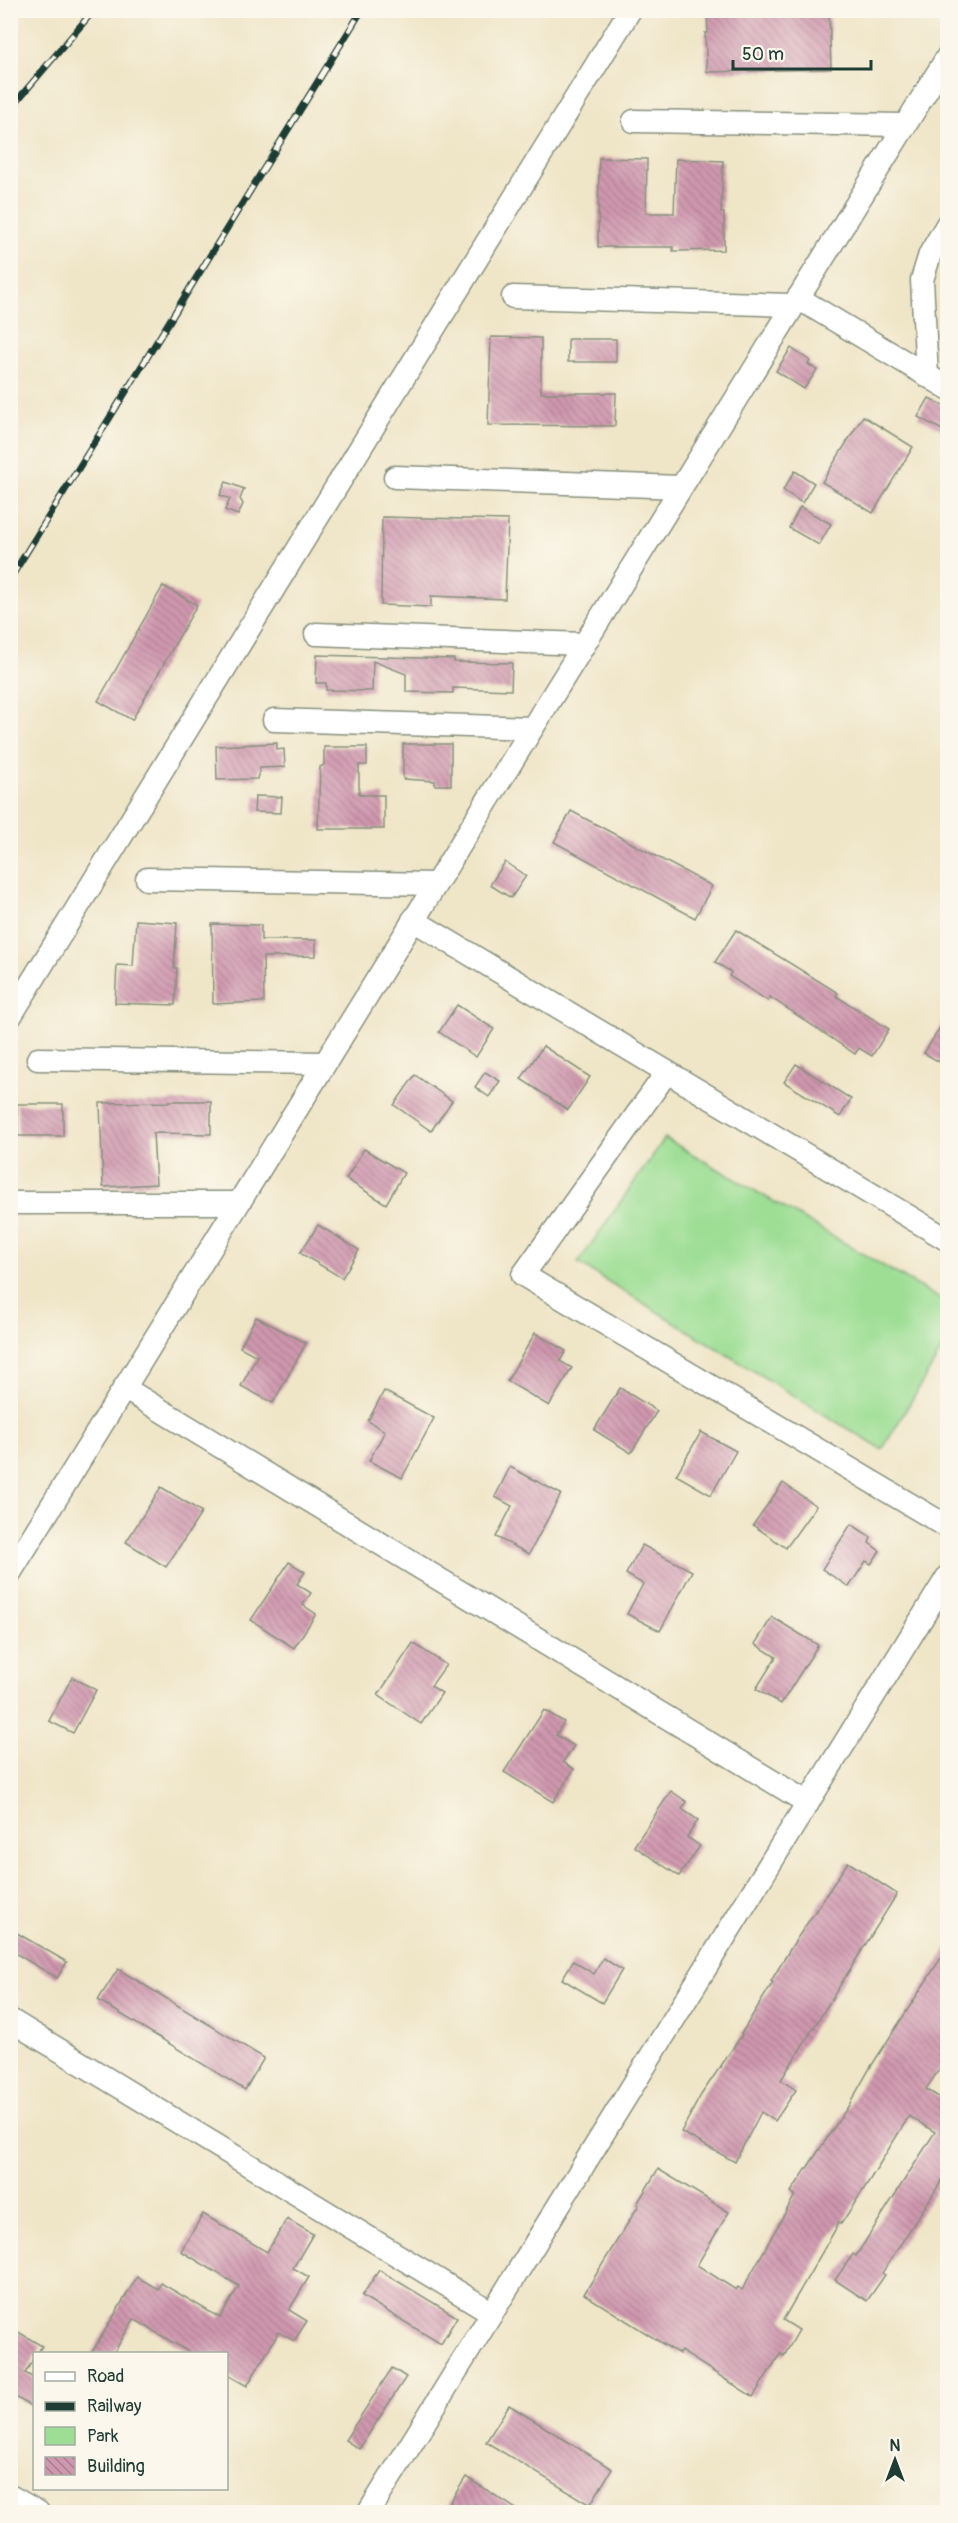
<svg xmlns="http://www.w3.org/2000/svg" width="958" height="2523" viewBox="0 0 958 2523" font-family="Pangolin,sans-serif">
<defs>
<pattern id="building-back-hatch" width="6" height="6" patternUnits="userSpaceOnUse" patternTransform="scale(1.5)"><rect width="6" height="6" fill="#d098af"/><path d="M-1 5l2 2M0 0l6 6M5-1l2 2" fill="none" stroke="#a87d8f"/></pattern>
</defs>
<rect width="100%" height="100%" fill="#fbf7ec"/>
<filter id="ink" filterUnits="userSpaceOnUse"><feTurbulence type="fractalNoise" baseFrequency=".0167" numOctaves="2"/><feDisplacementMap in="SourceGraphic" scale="12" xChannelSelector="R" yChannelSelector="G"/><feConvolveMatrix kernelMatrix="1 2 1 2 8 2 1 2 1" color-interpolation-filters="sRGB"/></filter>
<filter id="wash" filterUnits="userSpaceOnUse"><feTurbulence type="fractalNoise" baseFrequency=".008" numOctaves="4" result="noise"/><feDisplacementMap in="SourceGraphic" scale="24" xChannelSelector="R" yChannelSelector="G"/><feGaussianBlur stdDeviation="1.35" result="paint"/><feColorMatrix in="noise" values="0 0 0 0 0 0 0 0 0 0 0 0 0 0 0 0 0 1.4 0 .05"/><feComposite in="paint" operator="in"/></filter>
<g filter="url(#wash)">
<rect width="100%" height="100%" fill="#efe5c7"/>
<path fill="#9dde94" stroke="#5e8e64" stroke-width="1.5" d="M665 1138 947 1303V1341L882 1450 578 1263Z"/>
<g id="blocks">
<g fill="url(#building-back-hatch)">
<path d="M707 10H829L831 69 707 72 705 33H708Z"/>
<path d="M599 158 647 159 646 213H674L676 159 723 161 721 213H724V250L673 251V247H598Z"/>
<path d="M491 337 541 338V393H616L615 426 488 425Z"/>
<rect x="568" y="339" width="48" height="23"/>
<path d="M791 348 810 361 808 364 817 370 804 389 776 371Z"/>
<path d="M929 398 948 408V433L918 417Z"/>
<path d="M863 416 913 447 873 513 822 482Z"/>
<path d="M795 471 814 483 802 503 783 490Z"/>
<path d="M226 482 244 489 240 499 243 504 238 515 225 510 230 499 220 495Z"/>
<path d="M800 507 831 524 819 545 789 528Z"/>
<path d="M382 517 508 520 505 599 431 596V607L381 605Z"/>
<path d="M163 586 197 605 132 720 98 701Z"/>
<path d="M317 655 454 659V662L512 663 511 690 453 688V693L406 692V674L373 661 372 691 326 690V683H316Z"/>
<path d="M277 743V750L284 749 285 767 260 768 257 779 217 780 216 746Z"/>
<path d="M403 744H451V785H435V781L403 779Z"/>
<path d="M324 747H367V765H359V795H384V829H318L320 767 324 765Z"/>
<path d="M255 796 282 797 281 813 254 812Z"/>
<path d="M571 811 712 886 695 918 554 842Z"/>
<path d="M505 862 526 876 511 898 490 885Z"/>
<path d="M136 920 177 923 174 968H177L175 1005 115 1003 117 965 133 966Z"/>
<path d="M212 924 261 925V940H316V956L263 957 264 1002 213 1004Z"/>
<path d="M736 930 838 993 836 996 889 1029 872 1056 859 1048 855 1054 770 997 768 1001 729 976 731 972 715 962Z"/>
<path d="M457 1005 494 1029 476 1057 439 1032Z"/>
<path d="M948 1015V1067L924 1053Z"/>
<path d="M543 1046 590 1077 568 1110 521 1079Z"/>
<path d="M796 1064 851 1099 840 1117 784 1082Z"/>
<path d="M485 1072 500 1081 489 1097 475 1087Z"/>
<path d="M415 1075 452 1101 431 1131 394 1105Z"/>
<path d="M169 1101H211V1134L153 1133 156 1184 103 1187 100 1103 169 1102Z"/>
<path d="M17 1104H63V1136H18Z"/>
<path d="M364 1149 404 1173 386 1204 346 1179Z"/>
<path d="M318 1225 359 1250 342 1278 300 1253Z"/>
<path d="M256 1317 306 1343 273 1403 241 1386 257 1356 240 1347Z"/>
<path d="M535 1333 566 1351 560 1361 572 1368 549 1406 507 1381Z"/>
<path d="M620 1388 657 1411 631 1453 594 1430Z"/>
<path d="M384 1391 434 1418 402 1478 369 1461 385 1431 368 1421Z"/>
<path d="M701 1432 736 1451 711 1495 676 1475Z"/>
<path d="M510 1467 561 1494 529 1554 496 1537 512 1506 495 1497Z"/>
<path d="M783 1483 816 1506 786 1548 753 1525Z"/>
<path d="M161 1487 202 1512 166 1567 126 1542Z"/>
<path d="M851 1524 871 1537 869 1543 880 1551 871 1564 866 1561 849 1587 822 1569Z"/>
<path d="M642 1545 692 1571 660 1631 627 1614 643 1584 626 1574Z"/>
<path d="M289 1562 305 1572 297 1584 311 1593 303 1605 316 1614 294 1648 251 1620Z"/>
<path d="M772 1617 818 1645 781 1704 756 1689 776 1657 755 1644Z"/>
<path d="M413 1643 446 1665 431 1686 442 1693 421 1724 378 1695Z"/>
<path d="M72 1677 96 1690 73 1733 49 1721Z"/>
<path d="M544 1710 564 1722 556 1735 574 1746 563 1762 574 1769 553 1802 504 1772Z"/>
<path d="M671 1791 687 1802 682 1809 698 1820 687 1837 700 1846 679 1876 634 1846Z"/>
<path d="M848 1862 897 1894 781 2080 796 2090 775 2121 761 2112 735 2162 681 2132 701 2095 742 2035 741 2034 773 1982 771 1981 792 1946Z"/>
<path d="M10 1929 67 1962 57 1978 10 1950Z"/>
<path d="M948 1947V2069L942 2065 926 2089 948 2103V2171L882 2273 885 2275 867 2301 835 2280 853 2254 856 2256 935 2132 909 2116 869 2181 841 2224 839 2223 783 2320 799 2330 784 2356 780 2354 753 2397 681 2351 679 2354 584 2294 639 2205 637 2204 658 2169 729 2212 697 2265 736 2290 738 2287 742 2290 795 2195 791 2192 849 2105 870 2068Z"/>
<path d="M603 1958 622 1970 602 2003 562 1979 573 1961 594 1974Z"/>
<path d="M118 1969 264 2058 245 2090 98 2000Z"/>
<path d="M203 2214 267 2252 287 2219 313 2234 293 2268 309 2277 289 2310 307 2321 294 2341 279 2332 247 2386 226 2374V2354H192L134 2319 113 2354H91L137 2277 158 2289 161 2283 220 2318 239 2286 181 2251Z"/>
<path d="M379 2270 457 2317 441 2344 362 2296Z"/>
<path d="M10 2327 42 2346 37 2354H34V2358L25 2373 34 2378V2408L12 2395 10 2398Z"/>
<path d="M392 2368 406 2377 359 2449 345 2440Z"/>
<path d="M509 2405 612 2469 590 2505 486 2442Z"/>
<path d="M466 2477 521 2512H444Z"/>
</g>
</g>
</g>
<g filter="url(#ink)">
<use href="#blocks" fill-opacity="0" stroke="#87917e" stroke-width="1.5"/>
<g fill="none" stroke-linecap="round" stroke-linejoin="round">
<defs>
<g id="minor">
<path d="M634 121 905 125"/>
<path d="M513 297 794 305"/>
<path d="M798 298 948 388"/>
<path d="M927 376 922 280 930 254 948 223"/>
<path d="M395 477 681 487"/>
<path d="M316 634 584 644"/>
<path d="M274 720 532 728"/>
<path d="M147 879 435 884"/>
<path d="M413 920 948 1240"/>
<path d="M10 1017 630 10"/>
<path d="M38 1059 325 1063"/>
<path d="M667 1072 523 1275 948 1527"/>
<path d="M10 1203H238"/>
<path d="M124 1388 808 1803"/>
<path d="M10 1573 948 56"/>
<path d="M10 2020 491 2312"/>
<path d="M10 2496 38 2512"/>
<path d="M369 2512 948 1576"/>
</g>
</defs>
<use href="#minor" stroke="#87917e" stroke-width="25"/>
<use href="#minor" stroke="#fff" stroke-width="22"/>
<defs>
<g id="rail">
<path d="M10 109 94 10"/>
<path d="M10 579 362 10"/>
</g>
</defs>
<use href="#rail" stroke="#1f3d34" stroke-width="7"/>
<use href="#rail" stroke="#fbf7ec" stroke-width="4.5" stroke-dasharray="14" stroke-linecap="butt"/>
</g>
</g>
<rect width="958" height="2523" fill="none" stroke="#fbf7ec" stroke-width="36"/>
<rect x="33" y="2352" width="195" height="138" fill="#fbf7ec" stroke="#a3ada2" stroke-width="1.5"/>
<rect x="45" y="2372" width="30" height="9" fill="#ffffff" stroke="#a3ada2" stroke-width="1.5"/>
<text x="87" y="2382" font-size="18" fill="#1f3d34">Road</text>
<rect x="45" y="2402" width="30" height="9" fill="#1f3d34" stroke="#a3ada2" stroke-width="1.5"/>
<text x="87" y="2412" font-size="18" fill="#1f3d34">Railway</text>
<rect x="45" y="2427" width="30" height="18" fill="#9dde94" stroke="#a3ada2" stroke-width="1.5"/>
<text x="87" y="2442" font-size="18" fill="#1f3d34">Park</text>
<rect x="45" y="2457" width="30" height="18" fill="url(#building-back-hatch)" stroke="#a3ada2" stroke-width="1.5"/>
<text x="87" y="2472" font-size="18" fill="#1f3d34">Building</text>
<g transform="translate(895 2460)" stroke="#fbf7ec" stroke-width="4.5" paint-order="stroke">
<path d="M0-4.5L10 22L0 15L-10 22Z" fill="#1f3d34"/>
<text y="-9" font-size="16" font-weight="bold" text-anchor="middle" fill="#1f3d34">N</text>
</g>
<path d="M733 60v9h138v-9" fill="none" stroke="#1f3d34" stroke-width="3"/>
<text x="742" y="60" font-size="18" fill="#1f3d34" stroke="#fbf7ec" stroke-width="4.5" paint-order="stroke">50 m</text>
</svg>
